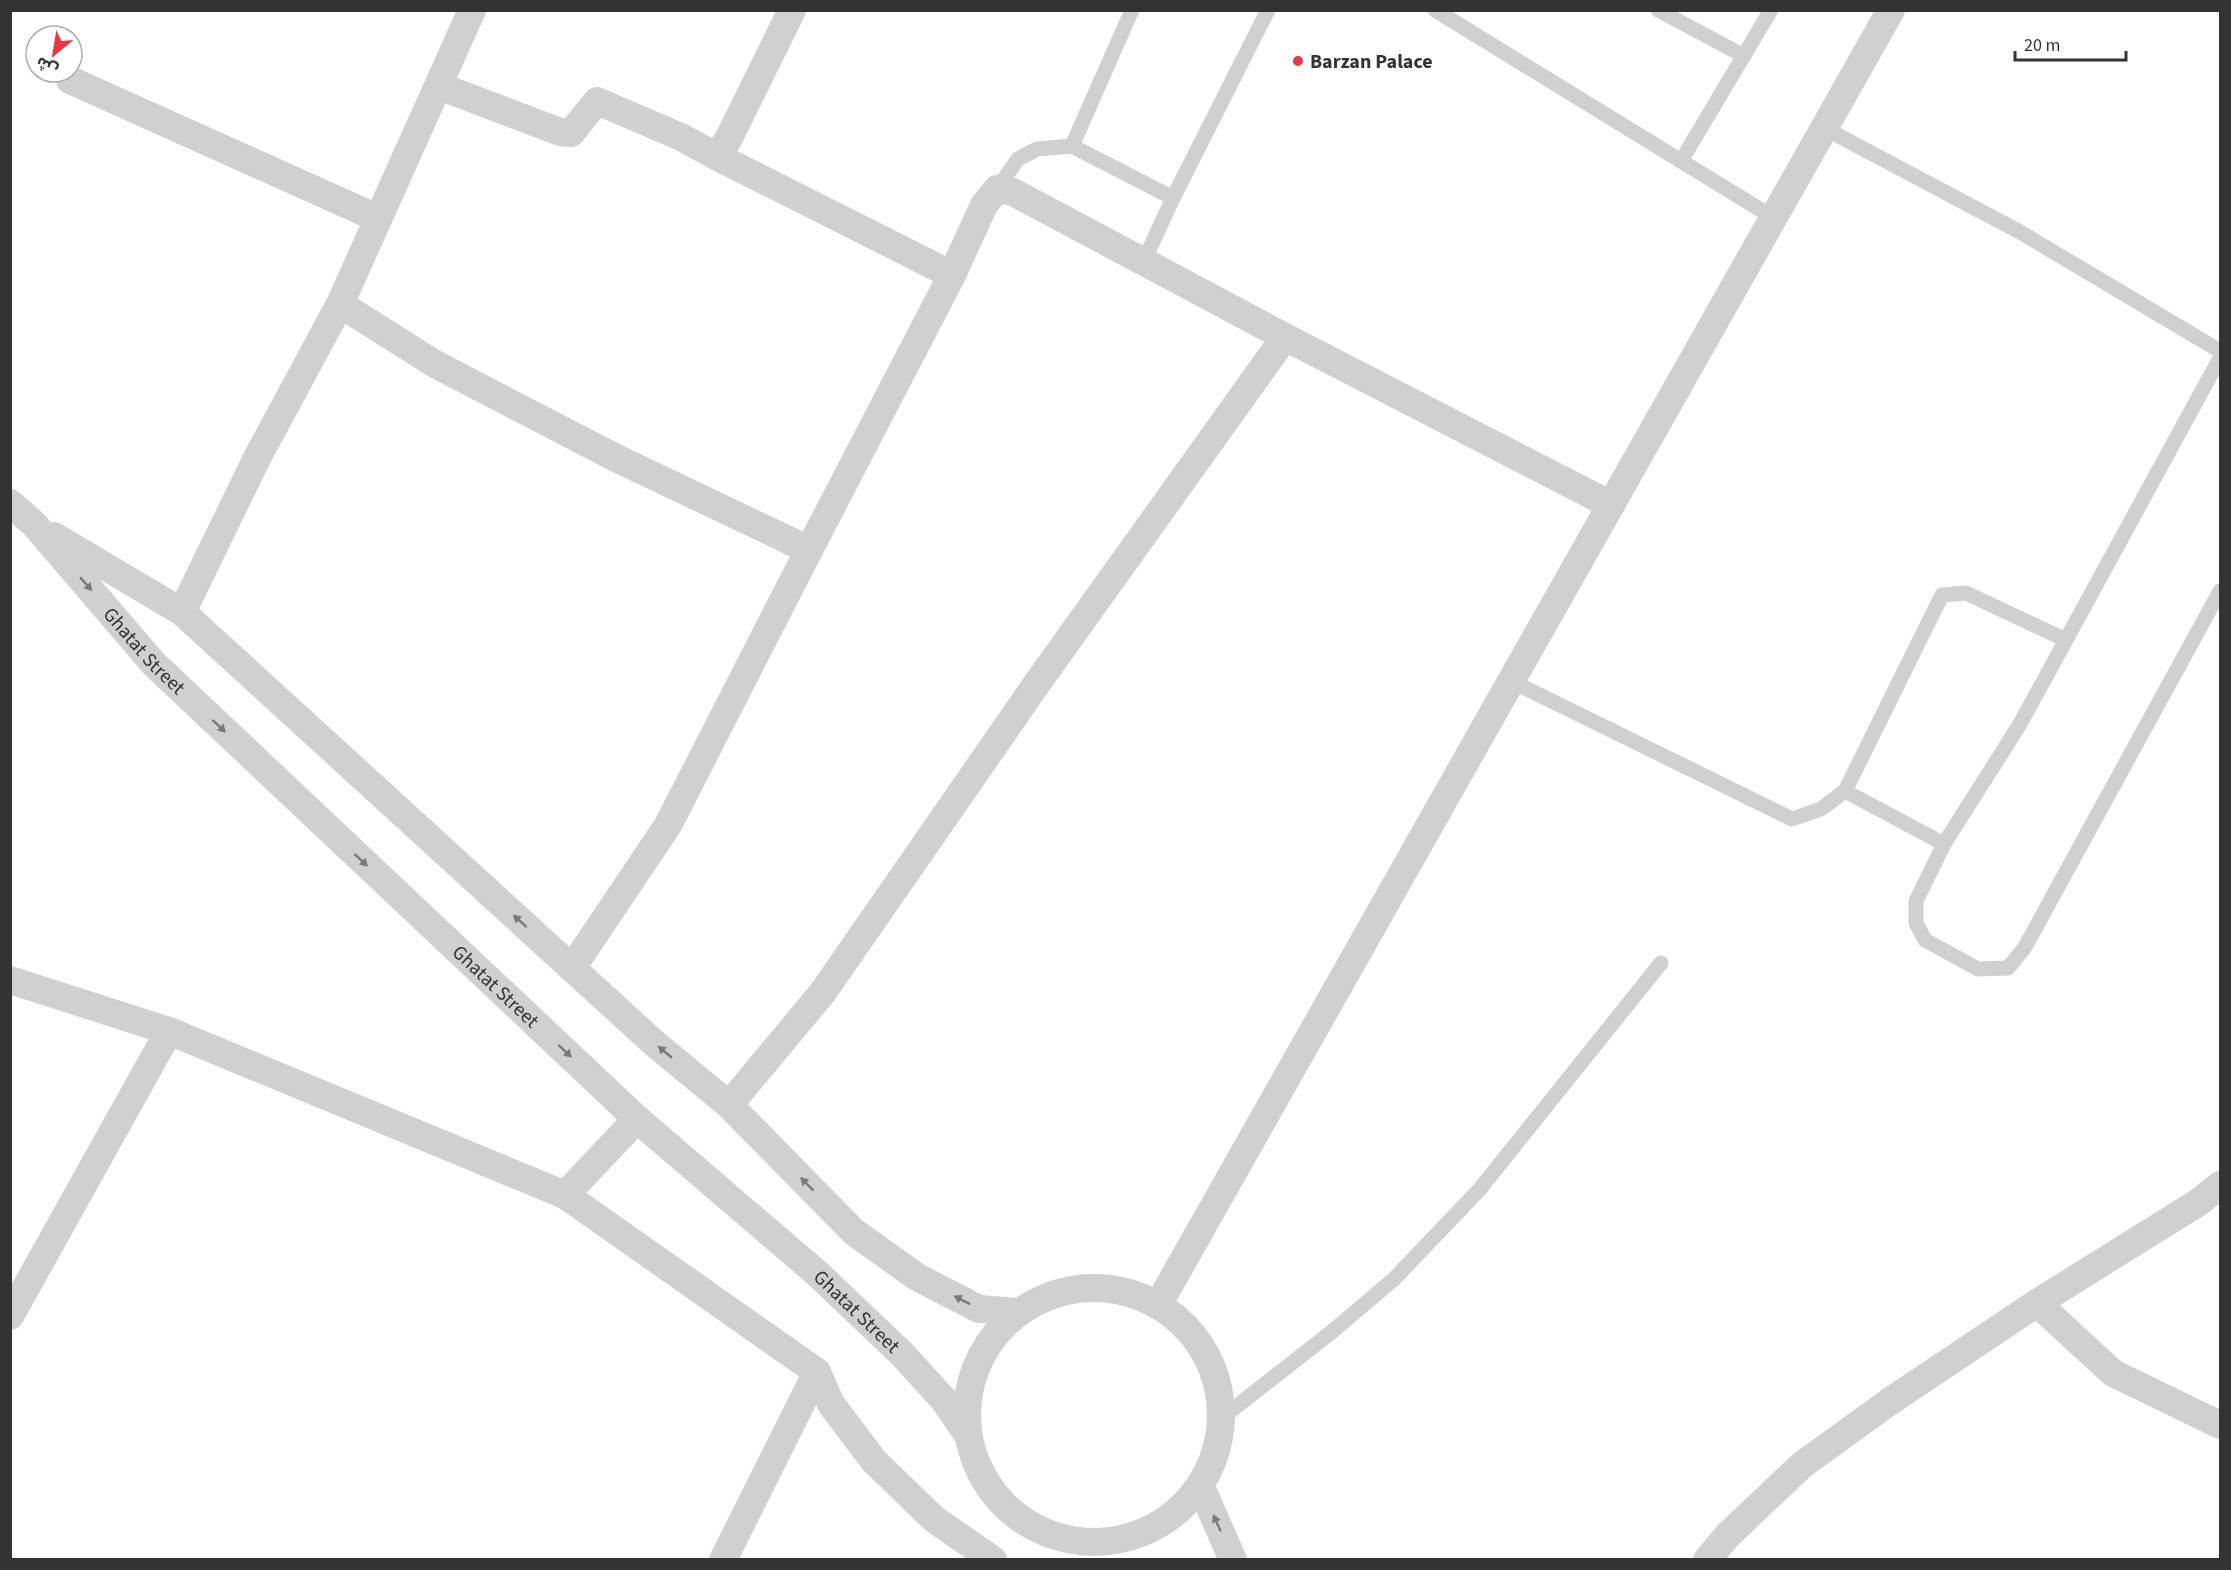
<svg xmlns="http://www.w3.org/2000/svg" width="2231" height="1570" viewBox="0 0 2231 1570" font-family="'Source Sans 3','Noto Sans Arabic',sans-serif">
<rect width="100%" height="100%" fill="#fff"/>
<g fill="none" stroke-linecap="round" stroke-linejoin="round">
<g stroke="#d0d0d0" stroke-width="15">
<path d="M1435 10 1774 218"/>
<path d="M1658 10 1744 56"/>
<path d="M1824 128 2020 232 2220 351"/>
<path d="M1072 146 1132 10"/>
<path d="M1681 161 1771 10"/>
<path d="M997 189 1018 159 1037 149 1072 146 1173 198"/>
<path d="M1144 261 1173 198 1268 10"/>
<path d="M2220 358 2020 724 1944 844 1916 901V923L1925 940 1978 969 2008 968 2025 947 2220 591"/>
<path d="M1511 681 1792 819 1821 809 1845 791 1942 595 1966 593 2066 640"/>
<path d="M1845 791 1944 844"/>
<path d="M1223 1417 1334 1330 1394 1279 1479 1190 1661 963"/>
</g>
<g stroke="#d0d0d0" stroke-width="28">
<path d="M70 80 377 218"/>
<path d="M439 86 560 132 571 133 597 101 681 137 716 156 728 140 792 10"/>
<path d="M716 156 952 275"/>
<path d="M340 304 435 364 616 458 809 550 668 825 572 968"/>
<path id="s1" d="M10 503 34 524 154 664 637 1119 819 1275 902 1354 944 1400 968 1435"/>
<path d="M54 536 182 612 654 1043 729 1105 854 1232 917 1277 979 1309 1018 1312"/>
<path d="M809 550 952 275 984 205 997 189 1013 192 1285 337 1611 505"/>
<path d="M182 612 257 458 340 304 472 10"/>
<path d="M10 980 169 1031 565 1195 817 1372 831 1404 874 1461 934 1519 993 1560"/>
<path d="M729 1105 823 992 1038 682 1285 337"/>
<path d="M565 1195 637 1119"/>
<circle cx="1094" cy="1415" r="127"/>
<path d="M2037 1303 2113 1373 2220 1425"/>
<path d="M1158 1305 1891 10"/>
<path d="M10 1316 169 1031"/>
<path d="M1201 1487 1233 1560"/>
<path d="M723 1560 817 1372"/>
<path d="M1707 1560 1728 1535 1802 1465 1889 1402 2037 1303 2199 1202 2220 1185"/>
</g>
</g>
<defs><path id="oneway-solid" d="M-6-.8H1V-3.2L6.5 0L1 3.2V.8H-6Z" transform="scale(1.5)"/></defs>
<g fill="#7a7a7a">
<use href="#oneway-solid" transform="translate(86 584) rotate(49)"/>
<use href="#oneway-solid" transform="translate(219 726) rotate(43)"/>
<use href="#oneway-solid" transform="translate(361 860) rotate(43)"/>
<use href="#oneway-solid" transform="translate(520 921) rotate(-138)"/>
<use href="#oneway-solid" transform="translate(565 1051) rotate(43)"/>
<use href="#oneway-solid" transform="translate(665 1052) rotate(-140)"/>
<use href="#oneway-solid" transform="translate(807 1184) rotate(-135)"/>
<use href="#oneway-solid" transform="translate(962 1300) rotate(-153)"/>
<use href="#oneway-solid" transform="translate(1217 1523) rotate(-114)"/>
</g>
<circle fill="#e63946" stroke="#fff" stroke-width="2" cx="1298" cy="61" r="6"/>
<g text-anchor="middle" stroke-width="6" stroke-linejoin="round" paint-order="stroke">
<g font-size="20" font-weight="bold" fill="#333" stroke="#fff" text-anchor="start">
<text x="1310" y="68">Barzan Palace</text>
</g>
<g font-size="20" fill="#333" stroke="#fff">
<text dy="7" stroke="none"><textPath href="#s1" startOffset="200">Ghatat Street</textPath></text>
<text dy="7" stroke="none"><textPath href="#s1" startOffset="686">Ghatat Street</textPath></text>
<text dy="7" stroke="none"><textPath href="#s1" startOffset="1172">Ghatat Street</textPath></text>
</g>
</g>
<rect width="2231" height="1570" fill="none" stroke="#333333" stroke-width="24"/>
<g transform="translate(54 54) rotate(210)"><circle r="28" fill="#ffffff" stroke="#adadad" stroke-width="1.5"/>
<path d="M0-4.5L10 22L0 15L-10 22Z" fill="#e63946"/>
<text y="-9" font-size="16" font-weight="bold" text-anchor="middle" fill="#333333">ش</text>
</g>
<path d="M2015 51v9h111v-9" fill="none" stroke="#333333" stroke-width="3"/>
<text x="2024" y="51" font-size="18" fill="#333333" stroke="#ffffff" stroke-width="4.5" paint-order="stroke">20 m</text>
</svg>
